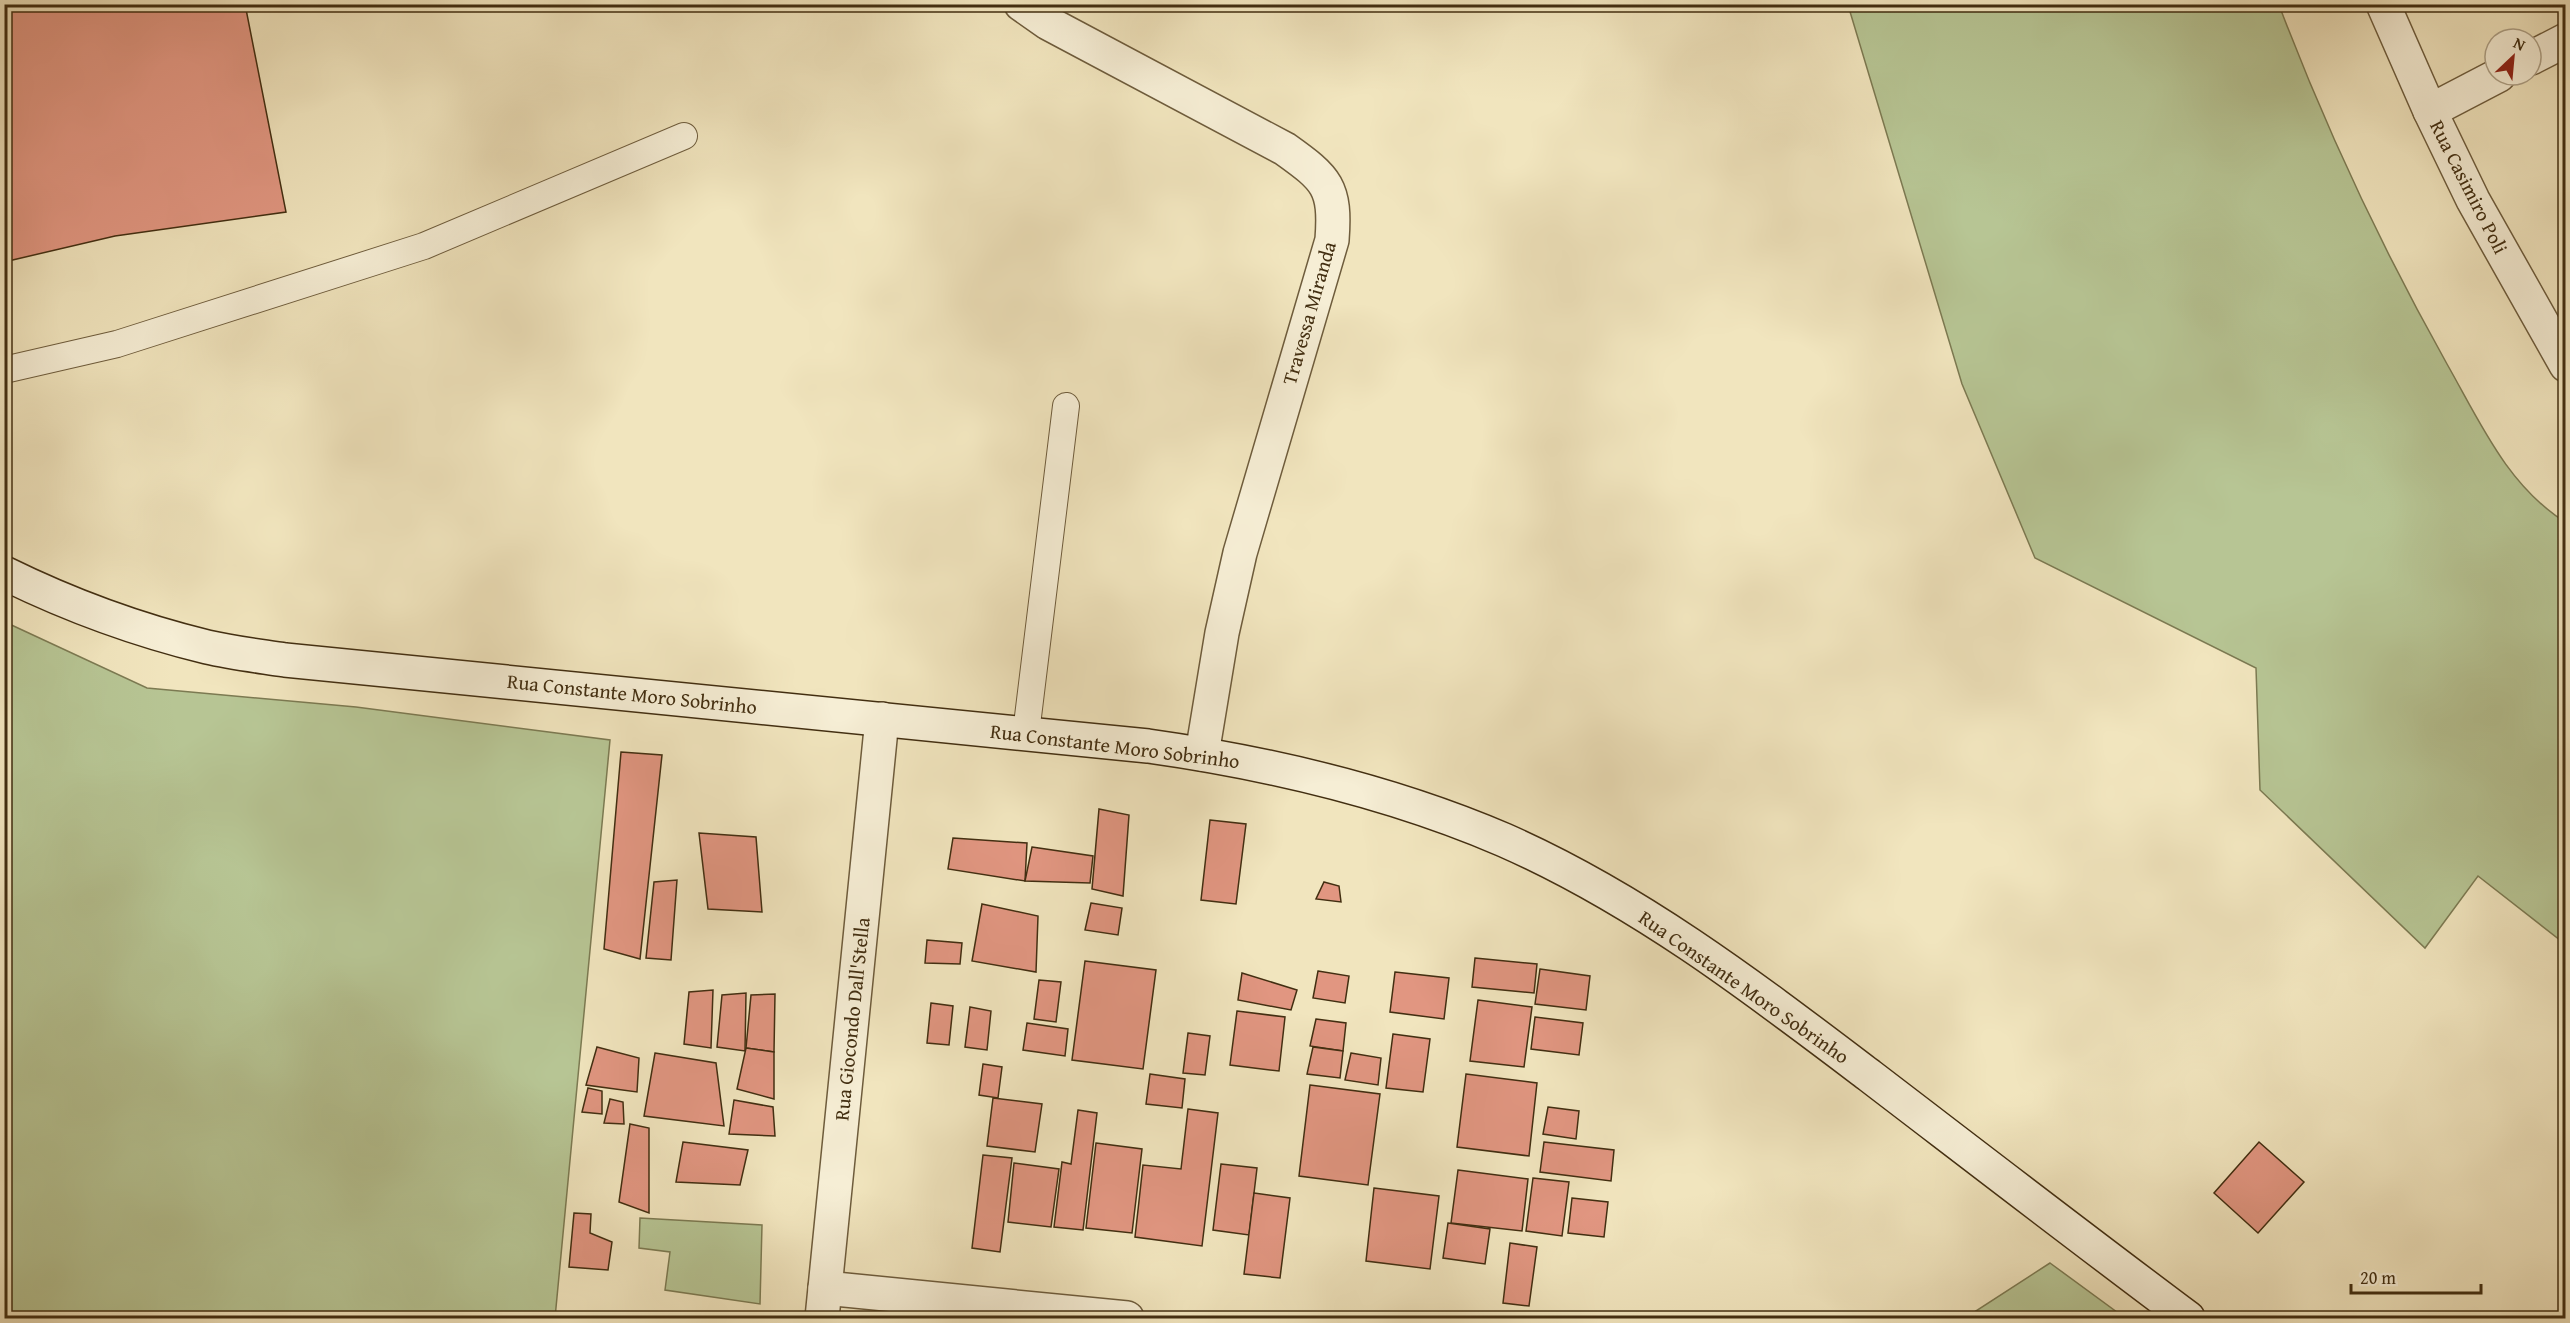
<svg xmlns="http://www.w3.org/2000/svg" width="2570" height="1323" viewBox="0 0 2570 1323" font-family="'Gentium Book Plus',serif">
<rect width="100%" height="100%" fill="#f1e5be"/>
<filter id="stains"><feTurbulence type="fractalNoise" baseFrequency=".00333" numOctaves="4"/><feColorMatrix values="0 0 0 0 .2 0 0 0 0 .09 0 0 0 0 .02 0 0 0 .5 -.17"/></filter>
<radialGradient id="worn" r=".72"><stop offset=".6" stop-color="#630" stop-opacity="0"/><stop offset="1" stop-color="#630" stop-opacity=".3"/></radialGradient>
<g fill="#b7c594" stroke="#7c7a52" stroke-width="1.5">
<path d="M1848 5H2279C2326 129 2382 248 2447 364 2480 422 2507 485 2565 522V944L2478 876 2425 948 2260 790 2256 668 2035 558 1962 384Z"/>
<path d="M5 622 147 688 356 707 610 740 555 1318H5Z"/>
<path d="M640 1218 762 1225 760 1304 665 1290 670 1252 639 1248Z"/>
<path d="M2050 1263 2125 1318H1965Z"/>
</g>
<g fill="#e19681" stroke="#422e11" stroke-width="1.5">
<path d="M4 4H245L286 212 115 236 4 262Z"/>
<path d="M621 752 662 755 640 959 604 949Z"/>
<path d="M1099 809 1129 815 1123 896 1092 889Z"/>
<path d="M1210 820 1246 824 1236 904 1201 900Z"/>
<path d="M699 833 756 837 762 912 708 909Z"/>
<path d="M953 838 1027 843 1025 881 948 869Z"/>
<path d="M1032 847 1093 856 1090 883 1025 881Z"/>
<path d="M677 880 671 960 646 958 654 882Z"/>
<path d="M1324 882 1339 886 1341 902 1316 899Z"/>
<path d="M1091 903 1122 908 1118 935 1085 930Z"/>
<path d="M982 904 1038 916 1036 972 972 961Z"/>
<path d="M927 940 962 943 960 964 925 963Z"/>
<path d="M1475 958 1537 964 1534 993 1472 987Z"/>
<path d="M1085 961 1156 970 1143 1069 1072 1060Z"/>
<path d="M1540 969 1590 976 1586 1010 1535 1004Z"/>
<path d="M1318 971 1349 976 1345 1003 1313 998Z"/>
<path d="M1395 972 1449 978 1444 1019 1390 1012Z"/>
<path d="M1242 973 1297 990 1291 1010 1238 1000Z"/>
<path d="M1039 980 1061 982 1056 1022 1034 1019Z"/>
<path d="M713 990 711 1048 684 1044 689 992Z"/>
<path d="M746 993 745 1051 717 1047 722 995Z"/>
<path d="M775 994 774 1052 746 1048 751 995Z"/>
<path d="M1478 1000 1532 1007 1524 1067 1470 1061Z"/>
<path d="M931 1003 953 1006 949 1045 927 1043Z"/>
<path d="M970 1007 991 1011 987 1050 965 1047Z"/>
<path d="M1237 1011 1285 1017 1279 1071 1230 1065Z"/>
<path d="M1535 1017 1583 1023 1579 1055 1531 1049Z"/>
<path d="M1316 1019 1346 1023 1343 1051 1310 1046Z"/>
<path d="M1027 1023 1068 1029 1065 1056 1023 1050Z"/>
<path d="M1188 1033 1210 1036 1205 1075 1183 1073Z"/>
<path d="M1393 1034 1430 1039 1423 1092 1386 1088Z"/>
<path d="M597 1047 639 1058 637 1092 586 1085Z"/>
<path d="M1313 1047 1343 1051 1340 1078 1307 1074Z"/>
<path d="M746 1048 774 1052V1099L737 1089Z"/>
<path d="M655 1053 716 1063 724 1126 644 1116Z"/>
<path d="M1351 1053 1381 1058 1378 1085 1345 1080Z"/>
<path d="M983 1064 1002 1067 998 1098 979 1095Z"/>
<path d="M1150 1074 1185 1079 1182 1108 1146 1104Z"/>
<path d="M1466 1074 1537 1083 1529 1156 1457 1147Z"/>
<path d="M1310 1085 1380 1094 1368 1185 1299 1176Z"/>
<path d="M588 1088 602 1091V1114L582 1112Z"/>
<path d="M993 1098 1042 1104 1035 1152 987 1146Z"/>
<path d="M610 1099 623 1102 624 1124 604 1123Z"/>
<path d="M734 1100 773 1107 775 1136 729 1134Z"/>
<path d="M1548 1107 1579 1111 1576 1139 1543 1134Z"/>
<path d="M1188 1109 1218 1113 1202 1246 1135 1237 1143 1165 1181 1169Z"/>
<path d="M1078 1110 1097 1113 1083 1230 1054 1227 1062 1162 1071 1164Z"/>
<path d="M630 1124 649 1128V1213L619 1202Z"/>
<path d="M683 1142 748 1150 740 1185 676 1182Z"/>
<path d="M1544 1142 1614 1150 1611 1181 1540 1172Z"/>
<path d="M2259 1142 2304 1182 2258 1233 2214 1193Z"/>
<path d="M1096 1143 1142 1149 1132 1233 1086 1228Z"/>
<path d="M983 1155 1012 1158 1000 1252 972 1248Z"/>
<path d="M1014 1163 1059 1169 1051 1227 1008 1222Z"/>
<path d="M1221 1164 1257 1168 1249 1235 1213 1230Z"/>
<path d="M1458 1170 1528 1179 1522 1231 1451 1223Z"/>
<path d="M1533 1178 1569 1182 1562 1236 1526 1231Z"/>
<path d="M1374 1188 1439 1196 1430 1269 1366 1261Z"/>
<path d="M1254 1193 1290 1198 1280 1278 1244 1274Z"/>
<path d="M1572 1198 1608 1202 1604 1237 1568 1233Z"/>
<path d="M574 1213 591 1214 590 1233 612 1242 608 1270 569 1267Z"/>
<path d="M1448 1223 1490 1229 1485 1264 1443 1258Z"/>
<path d="M1510 1243 1537 1247 1529 1306 1503 1303Z"/>
</g>
<g fill="none" stroke-linecap="round" stroke-linejoin="round">
<defs>
<g id="lane">
<path d="M4 370 117 344 424 246 684 136"/>
<path d="M1026 733 1066 406"/>
</g>
<g id="street">
<path d="M1021 4 1048 23 1285 149C1327 179 1336 187 1332 240L1240 553 1222 633 1202 754"/>
<path d="M2383 4 2430 111 2473 200 2566 365"/>
<path d="M2531 58 2566 40"/>
<path d="M2430 111 2499 75"/>
<path d="M825 1288 1127 1318"/>
<path d="M822 1318 882 719"/>
</g>
<path id="secondary" d="M4 573C69 605 137 630 207 647 233 653 259 656 285 660L1148 746C1269 763 1392 792 1504 840 1638 899 1754 988 1870 1076 1976 1157 2081 1238 2188 1318"/>
</defs>
<use href="#lane" stroke="#6e5c3c" stroke-width="28"/>
<use href="#street" stroke="#6e5c3c" stroke-width="36"/>
<use href="#secondary" stroke="#422e11" stroke-width="36"/>
<use href="#lane" stroke="#f6eed5" stroke-width="26"/>
<use href="#street" stroke="#f6eed5" stroke-width="33"/>
<use href="#secondary" stroke="#f6eed5" stroke-width="33"/>
</g>
<g text-anchor="middle" stroke-width="6" stroke-linejoin="round" paint-order="stroke">
<g font-size="20" fill="#422e11" stroke="#f6eed5">
<text transform="translate(2469 187) rotate(63)" y="7">Rua Casimiro Poli</text>
<text transform="translate(1309 313) rotate(-74)" y="7">Travessa Miranda</text>
<text transform="translate(632 694) rotate(6)" y="7">Rua Constante Moro Sobrinho</text>
<text transform="translate(1115 746) rotate(7)" y="7">Rua Constante Moro Sobrinho</text>
<text transform="translate(1744 987) rotate(35)" y="7">Rua Constante Moro Sobrinho</text>
<text transform="translate(852 1019) rotate(-84)" y="7">Rua Giocondo Dall'Stella</text>
</g>
</g>
<rect width="2570" height="1323" fill="none" stroke="#f1e5be" stroke-width="24"/>
<rect x="6" y="6" width="2558" height="1311" fill="none" stroke="#422e11" stroke-width="3"/>
<rect x="12" y="12" width="2546" height="1299" fill="none" stroke="#422e11" stroke-width="1.5"/>
<g transform="translate(2513 57) rotate(26)"><circle r="28" fill="#f6eed5" stroke="#aea187" stroke-width="1.5"/>
<path d="M0-4.5L10 22L0 15L-10 22Z" fill="#8f2418"/>
<text y="-9" font-size="16" font-weight="bold" text-anchor="middle" fill="#422e11">N</text>
</g>
<path d="M2351 1284v9h130v-9" fill="none" stroke="#422e11" stroke-width="3"/>
<text x="2360" y="1284" font-size="18" fill="#422e11" stroke="#f6eed5" stroke-width="4.5" paint-order="stroke">20 m</text>
<rect width="100%" height="100%" filter="url(#stains)"/>
<rect width="100%" height="100%" fill="url(#worn)"/>
</svg>
